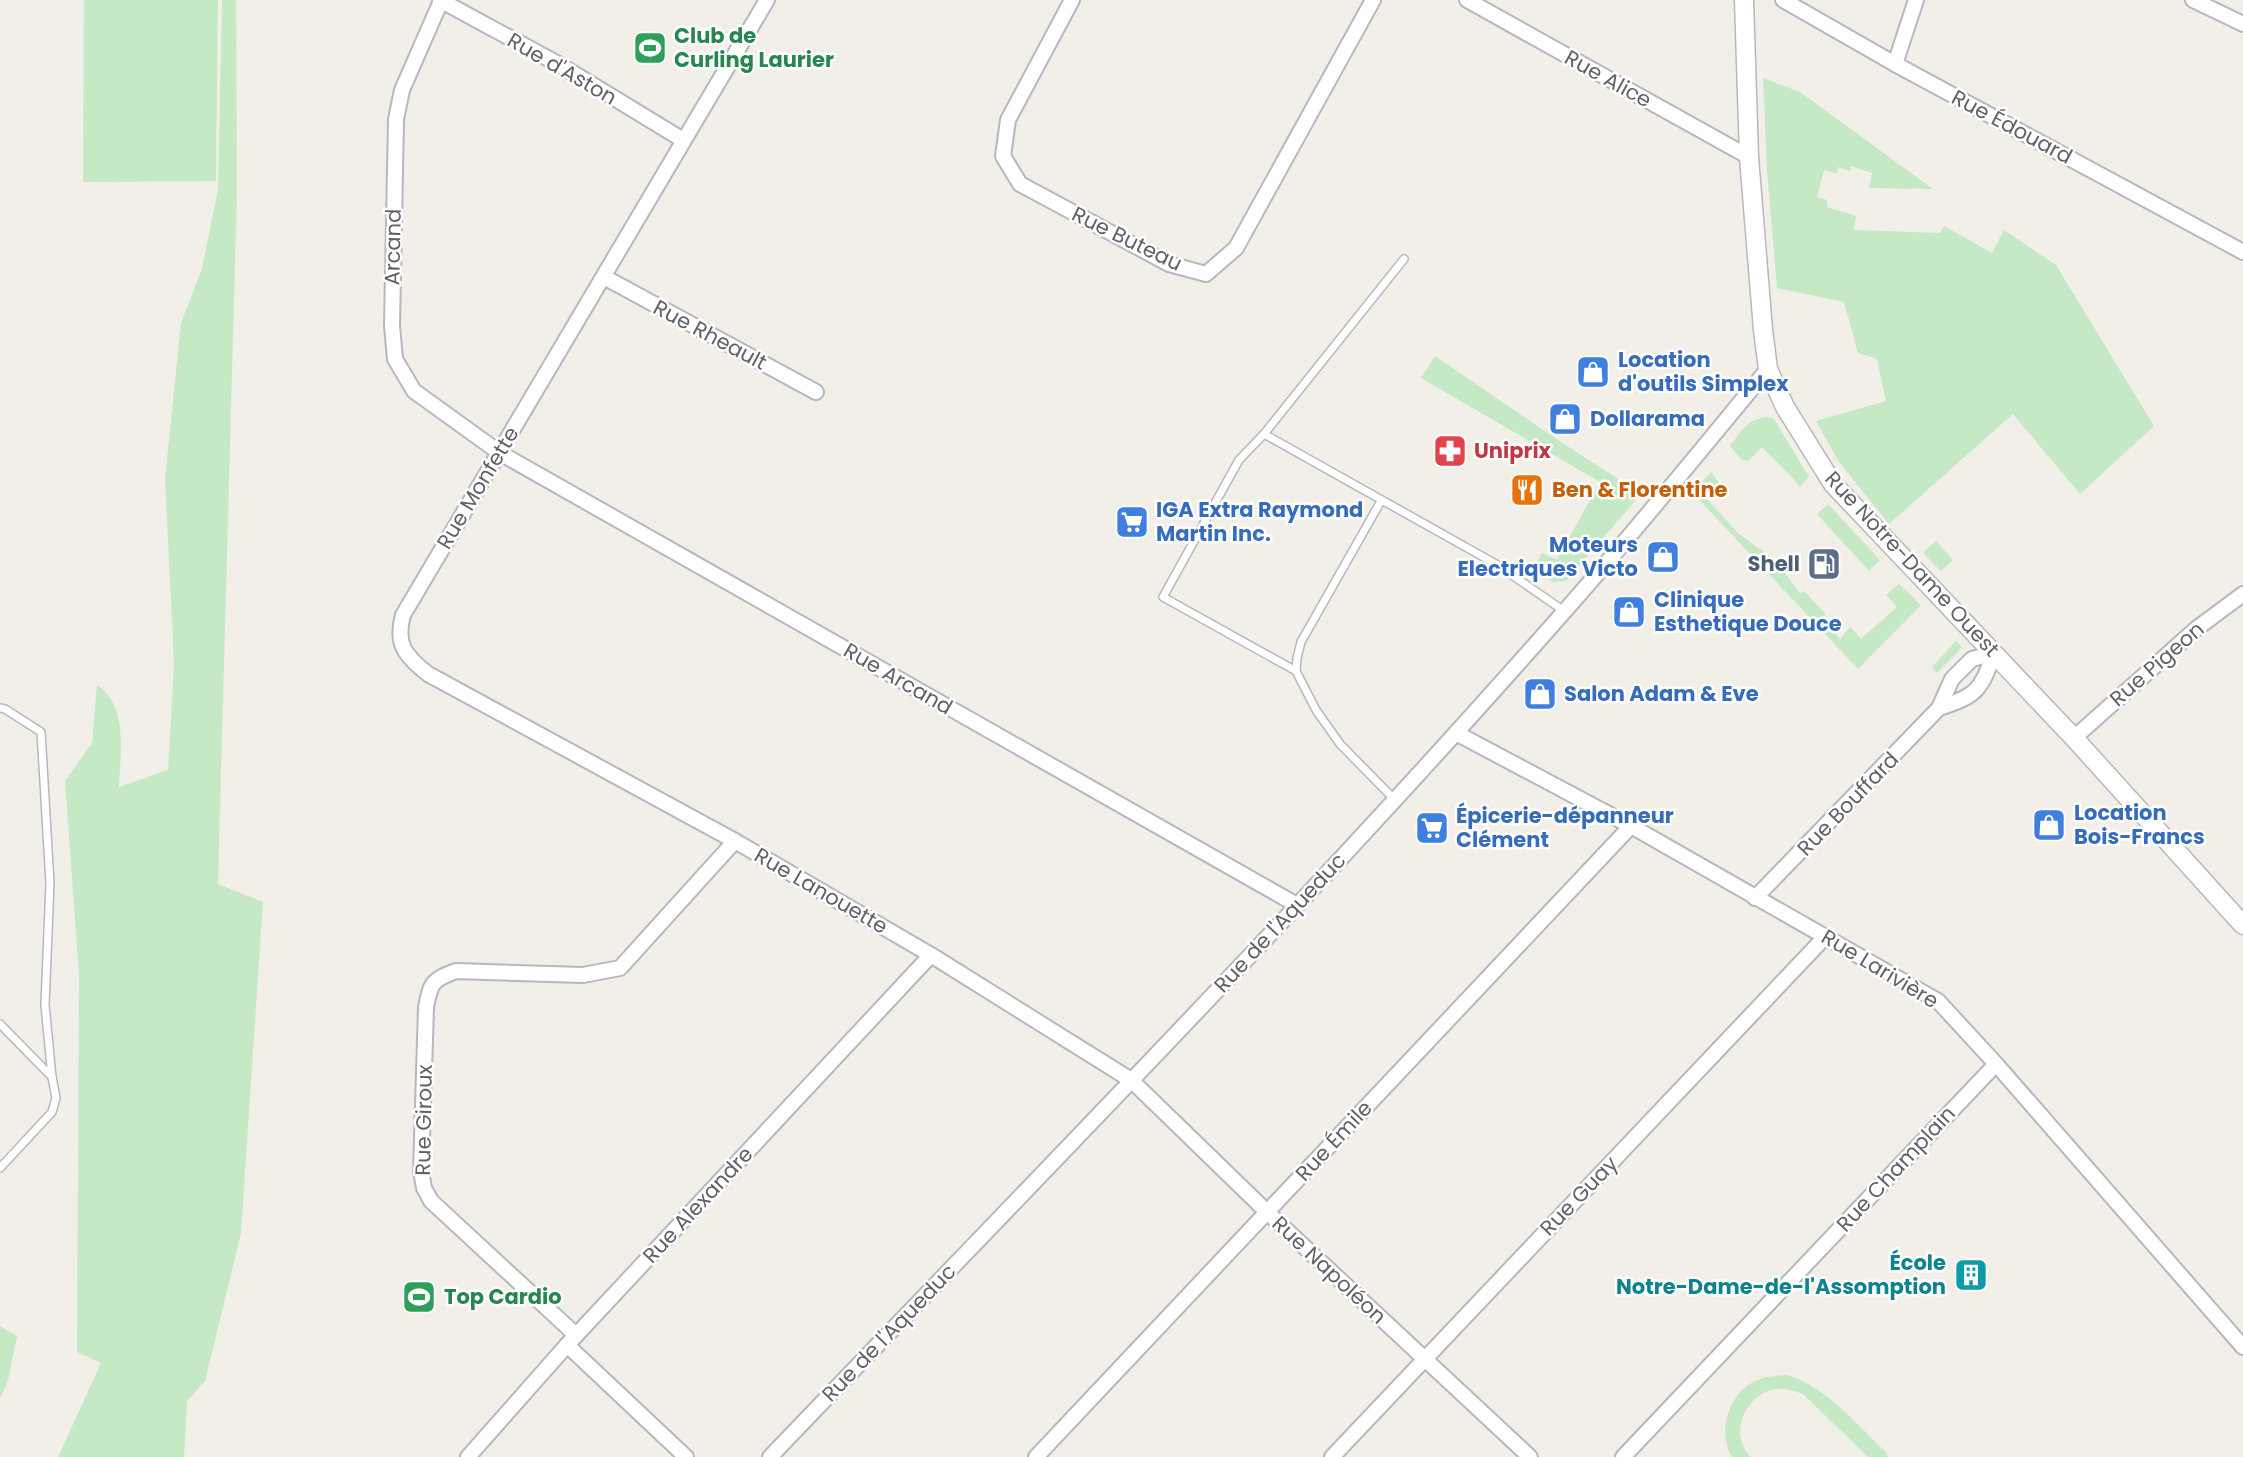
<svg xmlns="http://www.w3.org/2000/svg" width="2243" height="1457" viewBox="0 0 2243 1457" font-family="Poppins,sans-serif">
<rect width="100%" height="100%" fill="#f1efe8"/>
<g fill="#c5e8c5">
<path d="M84 0H218L216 181 83 182Z"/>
<path d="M222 0H236L237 190 218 884 263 902 241 1233 205 1381 187 1401 184 1457H58L101 1363 77 1352 79 975 65 781 92 743 97 685C129 706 120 754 119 787L168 770 174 664 165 479 181 323 202 269 218 189Z"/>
<path d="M1763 78 1800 92 1933 189 1869 188 1872 173 1851 166 1850 171 1838 167 1837 174 1824 170 1817 197 1827 200V207L1856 216 1854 230 1940 233 1944 226 1992 253 2004 230 2056 265 2154 426 2080 494 2013 414 1889 524 1839 462 1816 421 1886 401 1877 359 1858 353 1844 302 1777 288 1767 171Z"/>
<path d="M1435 356 1558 440 1641 494 1566 581 1553 582 1532 570 1542 553 1557 560 1600 482 1421 378Z"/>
<path d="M1769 417 1774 419 1809 477 1800 486 1762 447 1748 461 1742 460 1730 446C1743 430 1747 418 1769 417Z"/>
<path d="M1711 472 1719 483 1705 497 1739 534 1775 560 1800 593 1804 591 1826 614 1822 619 1840 639 1850 627 1861 639 1897 607 1886 595 1899 584 1921 605 1858 669 1692 492Z"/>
<path d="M1828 504 1880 560 1869 571 1817 514Z"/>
<path d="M1936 541 1953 560 1941 571 1923 553Z"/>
<path d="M1956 641 1962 648 1937 673 1932 667Z"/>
<path d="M0 1326 17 1336 8 1380 0 1399Z"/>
<path d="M1787 1375C1827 1387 1856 1424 1886 1452L1888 1457H1868L1803 1394C1794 1391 1785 1388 1776 1389 1746 1393 1727 1435 1751 1457H1732C1718 1433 1727 1399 1750 1384 1761 1376 1774 1376 1787 1375Z"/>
</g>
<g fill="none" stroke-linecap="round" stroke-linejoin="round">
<defs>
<g id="service">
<path d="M1404 259 1264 434 1496 564 1564 611"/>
<path d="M1264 434 1239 460 1163 597 1296 671 1316 710 1340 744 1394 799"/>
<path d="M1296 671 1297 658 1301 642 1381 501"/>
<path d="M0 708 5 709 41 732 50 883 45 1005 52 1077"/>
<path d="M0 1024 52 1077 56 1098 52 1112 0 1168"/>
</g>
<g id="minor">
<path d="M440 0 560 65 683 140"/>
<path d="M767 0 403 615C395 644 405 656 428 674L735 841 931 955 1131 1080 1267 1212 1530 1457"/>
<path d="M1072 0 1008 120 1003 156 1020 184 1169 264 1206 274 1236 248 1373 0"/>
<path d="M1467 0 1749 157"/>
<path d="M1783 0 1895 64 2243 252"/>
<path d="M2193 0 2243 24"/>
<path d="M441 1 402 90 396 119 392 326 395 359 414 391 500 453 1297 905"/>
<path d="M1895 64 1916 0"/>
<path d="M604 277 816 392"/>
<path d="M1939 708C1977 696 1981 690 1994 653"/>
<path d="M1456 733 1631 826 1938 1001 1996 1064 2243 1347"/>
<path d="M2074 738 2196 629 2243 594"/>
<path d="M1755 898 1939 708 1952 679 1972 659 1994 653"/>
<path d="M576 1335 431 1201 424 1188 421 1171 426 1007C431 982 432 980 456 971L583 975 620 968 735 841"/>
<path d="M567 1345 686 1457"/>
<path d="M468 1457 567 1345 931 955"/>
<path d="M770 1457C1037 1178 1308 903 1563 613 1633 534 1700 451 1768 369"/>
<path d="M1036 1457 1631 826"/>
<path d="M1332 1457 1826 936"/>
<path d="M1623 1457 1996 1064"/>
</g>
<path id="tertiary" d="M1744 0 1749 157 1763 330 1768 369 1785 407 1833 484 2074 738 2243 925"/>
</defs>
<use href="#service" stroke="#b5b8bc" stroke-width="10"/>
<use href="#minor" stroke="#b5b8bc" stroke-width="18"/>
<use href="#tertiary" stroke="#b5b8bc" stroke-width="21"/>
<use href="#service" stroke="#fff" stroke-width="7"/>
<use href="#minor" stroke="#fff" stroke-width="14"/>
<use href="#tertiary" stroke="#fff" stroke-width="18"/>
</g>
<defs>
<symbol id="stadium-square" viewBox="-11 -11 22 22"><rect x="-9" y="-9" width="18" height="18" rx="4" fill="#2e9e5b" stroke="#fff"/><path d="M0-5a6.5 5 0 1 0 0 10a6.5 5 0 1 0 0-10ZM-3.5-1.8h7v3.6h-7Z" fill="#fff"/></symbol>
<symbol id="shop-square" viewBox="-11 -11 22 22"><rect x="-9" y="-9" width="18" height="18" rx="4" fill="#3f7fe0" stroke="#fff"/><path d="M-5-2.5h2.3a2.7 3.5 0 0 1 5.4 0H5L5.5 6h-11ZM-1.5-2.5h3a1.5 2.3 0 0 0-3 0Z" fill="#fff"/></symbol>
<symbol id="pharmacy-square" viewBox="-11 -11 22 22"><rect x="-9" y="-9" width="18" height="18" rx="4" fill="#e0444e" stroke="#fff"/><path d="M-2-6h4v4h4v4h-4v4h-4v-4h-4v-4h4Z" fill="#fff"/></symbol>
<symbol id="restaurant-square" viewBox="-11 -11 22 22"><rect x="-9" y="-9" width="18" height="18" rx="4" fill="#e8710a" stroke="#fff"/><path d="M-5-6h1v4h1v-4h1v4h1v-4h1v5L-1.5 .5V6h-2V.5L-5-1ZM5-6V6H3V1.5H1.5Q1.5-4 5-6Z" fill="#fff"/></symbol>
<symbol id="supermarket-square" viewBox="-11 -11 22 22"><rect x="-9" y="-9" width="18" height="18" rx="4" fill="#3f7fe0" stroke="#fff"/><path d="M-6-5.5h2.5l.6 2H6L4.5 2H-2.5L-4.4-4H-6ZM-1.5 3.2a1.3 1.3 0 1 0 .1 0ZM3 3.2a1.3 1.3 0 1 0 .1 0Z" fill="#fff"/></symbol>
<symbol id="fuel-square" viewBox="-11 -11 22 22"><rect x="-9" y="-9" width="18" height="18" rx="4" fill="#5c6f8a" stroke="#fff"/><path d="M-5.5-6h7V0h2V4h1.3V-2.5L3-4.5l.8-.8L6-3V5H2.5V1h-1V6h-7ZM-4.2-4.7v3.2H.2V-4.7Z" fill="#fff"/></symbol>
<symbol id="building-square" viewBox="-11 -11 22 22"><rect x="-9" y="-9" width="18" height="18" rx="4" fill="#0f9aa8" stroke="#fff"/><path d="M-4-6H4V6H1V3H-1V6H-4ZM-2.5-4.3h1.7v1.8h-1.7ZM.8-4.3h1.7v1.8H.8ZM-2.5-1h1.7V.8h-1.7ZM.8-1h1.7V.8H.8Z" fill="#fff"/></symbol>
</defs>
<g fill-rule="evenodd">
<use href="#stadium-square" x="631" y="29" width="38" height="38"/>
<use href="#shop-square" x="1574" y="353" width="38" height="38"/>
<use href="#shop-square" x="1546" y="400" width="38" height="38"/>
<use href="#pharmacy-square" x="1431" y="432" width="38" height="38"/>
<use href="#restaurant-square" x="1508" y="471" width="38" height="38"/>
<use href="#supermarket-square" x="1113" y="503" width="38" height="38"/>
<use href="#shop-square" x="1644" y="538" width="38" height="38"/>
<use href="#fuel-square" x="1805" y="545" width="38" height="38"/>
<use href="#shop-square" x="1610" y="593" width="38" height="38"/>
<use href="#shop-square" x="1521" y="675" width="38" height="38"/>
<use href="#shop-square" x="2030" y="806" width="38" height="38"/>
<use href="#supermarket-square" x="1413" y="809" width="38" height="38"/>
<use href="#building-square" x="1952" y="1256" width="38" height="38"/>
<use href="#stadium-square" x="400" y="1278" width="38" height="38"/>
</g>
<g text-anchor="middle" stroke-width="5" stroke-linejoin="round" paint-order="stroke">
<g font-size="21" font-weight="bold" fill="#27864d" stroke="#fff" text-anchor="start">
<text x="674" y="43">Club de<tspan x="674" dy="24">Curling Laurier</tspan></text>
<text x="444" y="1304">Top Cardio</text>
</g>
<g font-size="21" fill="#5f6368" stroke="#fff">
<text transform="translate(562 69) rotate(30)" y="7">Rue d'Aston</text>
<text transform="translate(1608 79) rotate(29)" y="7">Rue Alice</text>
<text transform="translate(2012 127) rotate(28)" y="7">Rue Édouard</text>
<text transform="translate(1127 239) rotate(26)" y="7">Rue Buteau</text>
<text transform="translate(393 247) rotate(-89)" y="7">Arcand</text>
<text transform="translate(710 335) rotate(28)" y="7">Rue Rheault</text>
<text transform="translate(478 488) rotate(-59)" y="7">Rue Monfette</text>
<text transform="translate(1912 564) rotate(47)" y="7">Rue Notre-Dame Ouest</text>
<text transform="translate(2157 664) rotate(-41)" y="7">Rue Pigeon</text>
<text transform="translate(898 679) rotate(30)" y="7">Rue Arcand</text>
<text transform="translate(1848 804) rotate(-46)" y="7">Rue Bouffard</text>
<text transform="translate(821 891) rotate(30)" y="7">Rue Lanouette</text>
<text transform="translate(1280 923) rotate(-47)" y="7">Rue de l'Aqueduc</text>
<text transform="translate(1880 969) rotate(31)" y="7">Rue Larivière</text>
<text transform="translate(424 1120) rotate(-89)" y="7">Rue Giroux</text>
<text transform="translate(1334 1141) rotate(-47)" y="7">Rue Émile</text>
<text transform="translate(1896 1169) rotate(-47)" y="7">Rue Champlain</text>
<text transform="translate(1579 1196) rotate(-46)" y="7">Rue Guay</text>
<text transform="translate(698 1205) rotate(-47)" y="7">Rue Alexandre</text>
<text transform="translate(1329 1270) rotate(43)" y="7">Rue Napoléon</text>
<text transform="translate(889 1333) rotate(-46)" y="7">Rue de l'Aqueduc</text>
</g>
<g font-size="21" font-weight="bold" fill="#366cbe" stroke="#fff" text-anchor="start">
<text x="1618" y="367">Location<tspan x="1618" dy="24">d'outils Simplex</tspan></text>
<text x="1590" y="426">Dollarama</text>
<text x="1156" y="517">IGA Extra Raymond<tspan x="1156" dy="24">Martin Inc.</tspan></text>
<text x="1638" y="552" text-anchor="end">Moteurs<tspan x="1638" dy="24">Electriques Victo</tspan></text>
<text x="1654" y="607">Clinique<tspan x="1654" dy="24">Esthetique Douce</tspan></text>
<text x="1564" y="701">Salon Adam &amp; Eve</text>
<text x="2074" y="820">Location<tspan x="2074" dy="24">Bois-Francs</tspan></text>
<text x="1456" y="823">Épicerie-dépanneur<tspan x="1456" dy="24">Clément</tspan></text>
</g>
<g font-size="21" font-weight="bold" fill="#be3a42" stroke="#fff" text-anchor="start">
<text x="1474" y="458">Uniprix</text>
</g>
<g font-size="21" font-weight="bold" fill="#c56008" stroke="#fff" text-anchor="start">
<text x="1552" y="497">Ben &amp; Florentine</text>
</g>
<g font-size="21" font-weight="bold" fill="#4e5e75" stroke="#fff" text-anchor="end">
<text x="1800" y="571">Shell</text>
</g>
<g font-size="21" font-weight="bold" fill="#0d838f" stroke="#fff" text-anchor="end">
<text x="1946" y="1270">École<tspan x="1946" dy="24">Notre-Dame-de-l'Assomption</tspan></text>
</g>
</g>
</svg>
